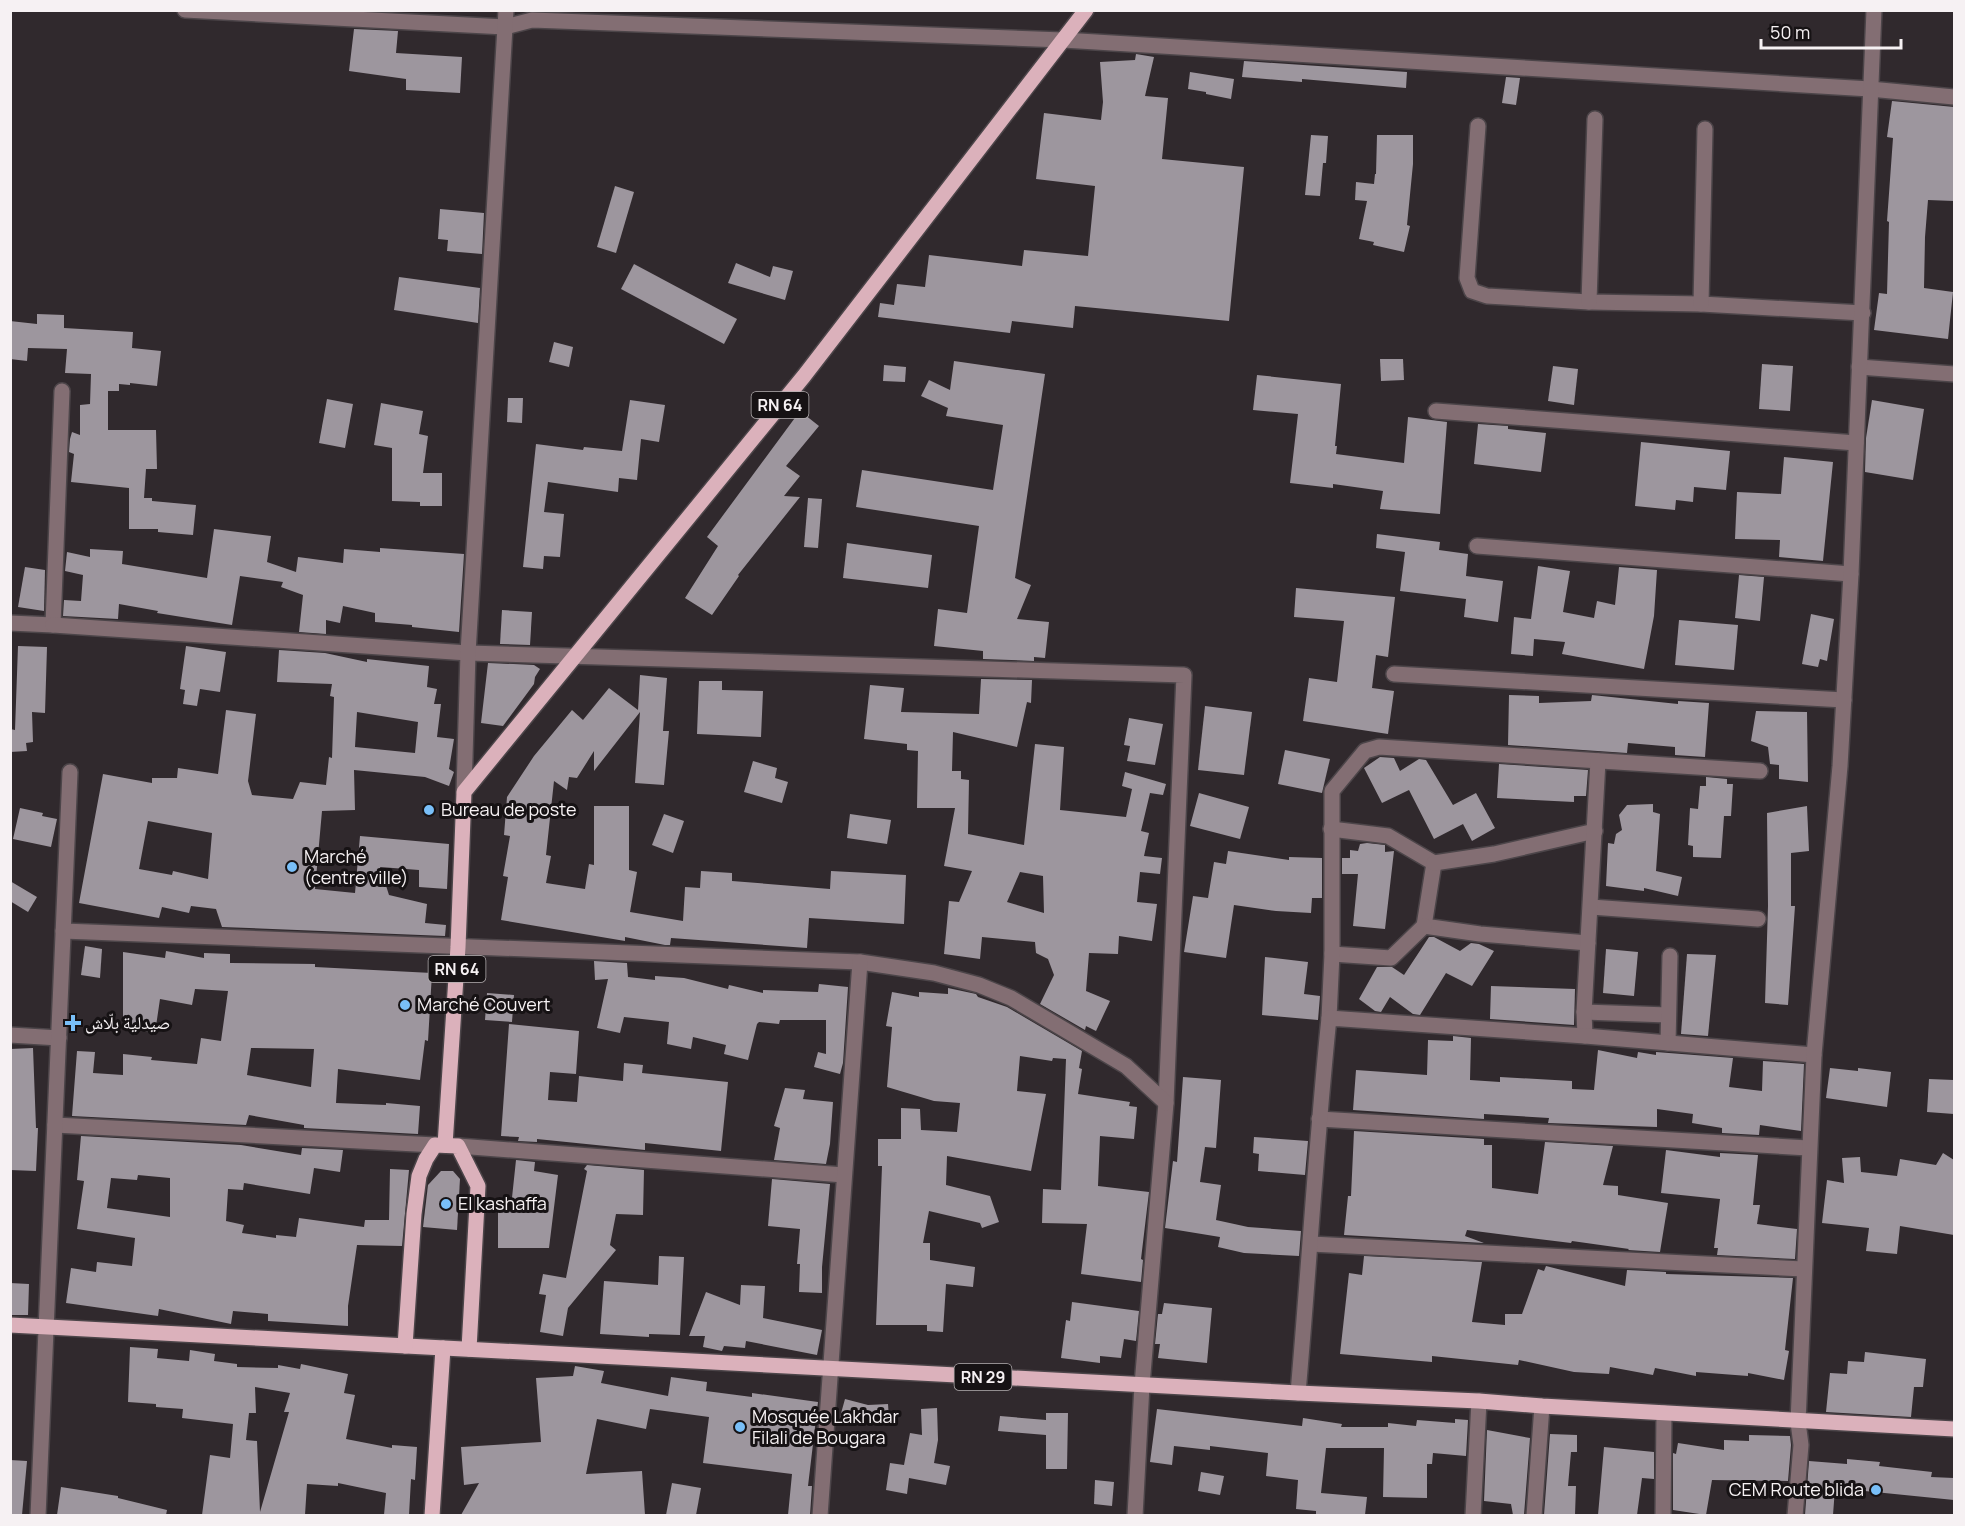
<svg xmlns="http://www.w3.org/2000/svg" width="1965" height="1526" viewBox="0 0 1965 1526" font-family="Manrope,'Noto Naskh Arabic',sans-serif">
<rect width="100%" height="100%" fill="#30292d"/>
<g fill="#9d969e" fill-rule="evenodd">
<path d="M354 29 398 31 396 53 462 57 460 93 406 90V79L349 71Z"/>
<path d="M1136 54 1154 57 1145 96 1168 98 1162 159 1244 167 1229 321 1075 306 1073 328 1012 321 1010 333 878 317 880 303 894 305 897 284 925 287 929 255 1022 266 1024 250 1088 256 1095 186 1036 179 1044 113 1101 120 1103 102 1100 62 1135 60Z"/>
<path d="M1244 61 1407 72 1406 88 1302 79V82L1242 77Z"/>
<path d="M1190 72 1234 79 1231 99 1206 94V92L1188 89Z"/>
<path d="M1506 77 1520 78 1516 105 1502 103Z"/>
<path d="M1892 101 1954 107V201L1928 200 1925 237 1924 288 1953 292 1948 339 1874 330 1879 293 1887 294 1889 222 1887 221 1893 138 1887 137Z"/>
<path d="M1311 135 1328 136 1326 163H1323L1320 196 1305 195Z"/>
<path d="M1377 135H1413V164L1407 225 1410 226 1404 252 1373 245 1374 242 1359 239 1367 201 1355 200 1356 182 1374 184 1375 174H1376Z"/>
<path d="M615 186 634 192 616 253 597 247Z"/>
<path d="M440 209 484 213 482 254 447 251 448 240 438 239Z"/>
<path d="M736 263 770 277 773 266 793 271 785 300 728 283Z"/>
<path d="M634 264 737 319 724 344 621 289Z"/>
<path d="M399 277 480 288 478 323 394 310Z"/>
<path d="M37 314 64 315V328L133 332 132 348 161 351 157 386 130 383V385L119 384V391H108V430H156L157 469H146L144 498H152V501L196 505 193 535 158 532V529H129V488L71 482 74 454 69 452 70 439 72 432 80 435V405L90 404 91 374 65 373 67 349 28 348 27 361 10 359V321L37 324Z"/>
<path d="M554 342 573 347 569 367 549 362Z"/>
<path d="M1380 359H1403L1404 380 1381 381Z"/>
<path d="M954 361 1045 374 1015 578 1031 585 1017 619 1049 622 1045 658 1034 657V661L983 659V651L934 646 938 609 967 613 979 526 856 507 862 470 993 490 1003 425 946 416 948 408 921 396 929 380 950 390Z"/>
<path d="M1762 364 1793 366 1790 411 1759 409Z"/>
<path d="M884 365 906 367 905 382 883 381Z"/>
<path d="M1553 366 1578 369 1574 405 1548 401Z"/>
<path d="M1257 375 1341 384 1335 446H1337L1336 454 1404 463 1408 417 1447 422 1440 514 1380 509 1383 491 1333 484V488L1290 483 1298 414 1253 410Z"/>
<path d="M508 398H523L522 423 507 422Z"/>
<path d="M327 399 353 404 345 448 319 443Z"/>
<path d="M630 400 665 405 659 442 641 439 637 480 619 478 618 492 548 482 544 512 564 514 560 557 544 556 543 569 523 567 536 444 583 450 584 447 622 451Z"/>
<path d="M1872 400 1924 409 1913 480 1865 472 1866 438Z"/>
<path d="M381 403 423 411 419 434 428 436 423 473H442V506H420V502L392 501V448L374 445Z"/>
<path d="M800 411 819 426 786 466 800 476 784 496 800 497 738 575 739 576 712 615 685 598 718 546 707 537Z"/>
<path d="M1478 424 1508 426V429L1546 433 1541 472 1474 464Z"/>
<path d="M1641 442 1730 451 1726 490 1694 487 1693 502 1676 500 1675 510 1635 506Z"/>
<path d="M1784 457 1833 462 1823 561 1779 557 1780 540 1735 539 1737 492 1781 494Z"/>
<path d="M808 498 822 499 818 548 804 547Z"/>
<path d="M214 529 271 536 267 562 296 572 298 557 343 563 344 549 380 552V548L464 554 459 632 412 627V625L375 622V613L343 606 340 623 326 620V634L299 632 303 595 281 587 283 582 240 576 232 625 157 613 158 611 119 604 118 619 63 616 64 600 81 601 83 575 65 571 67 552 90 557V549L123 551 122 564 207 578Z"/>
<path d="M1377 534 1440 542 1439 550 1468 554 1466 576 1503 581 1498 622 1464 617 1466 599 1400 591 1405 552 1376 548Z"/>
<path d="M847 543 932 555 928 588 843 578Z"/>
<path d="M1538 566 1570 571 1563 612 1594 618 1597 601 1615 605 1619 567 1657 570 1654 616 1644 669 1562 654 1565 642 1534 639 1533 656 1511 654 1514 617 1531 619Z"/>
<path d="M25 567 45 570 44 611 18 607Z"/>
<path d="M1739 575 1764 577 1760 621 1735 618Z"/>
<path d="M1296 588 1395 597 1388 657 1376 655 1372 688 1394 691 1388 734 1303 721 1309 678 1337 682 1344 621 1294 617Z"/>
<path d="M502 610 532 612 530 645 500 644Z"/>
<path d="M1811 614 1834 619 1827 661 1820 659 1818 667 1802 664Z"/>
<path d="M1679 620 1738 625 1734 670 1675 665Z"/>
<path d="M18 646 47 647 45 713 32 712 33 742 26 743 27 751 10 752V729L15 730Z"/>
<path d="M186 646 226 652 220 692 200 689 197 706 183 704 185 690 180 689Z"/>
<path d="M279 650 325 653 367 662V659L429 666 427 687 437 689 434 704H441L437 737 454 739 449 769 454 772 449 786 425 777 354 770 355 810 322 811 315 889 355 893 360 836 449 844 447 889 419 887V870L380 867 389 895 427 904 425 923 446 925 445 936 222 927 216 909 191 906 189 913 162 907 159 918 79 903 103 774 152 783V778H177L178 768 218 774 226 710 256 714 248 781 252 795 293 799 300 782 326 785 329 757 332 758 334 697 330 696 332 684 277 682ZM357 712 418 722 415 753 355 747ZM148 821 212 833 208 879 173 871 172 875 139 869Z"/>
<path d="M488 663 534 665 540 669 535 677 534 684 503 726 481 723Z"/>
<path d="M640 675 667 678 663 731H669L664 785 635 783 640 712 594 771V751L577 778 569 777 567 790 554 781 546 855 551 856 546 883 585 889 589 864 594 865V806H629V870L637 872 630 912 683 921 685 887 700 888 701 871 732 873V881L830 889 831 871 906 875 904 924 809 918 807 948 671 938 670 945H665L625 937V941L501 920 508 877 503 876 510 836 504 835 507 797 534 756 572 710 583 720 609 688 638 710Z"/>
<path d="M981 679 1032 680 1031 703 1027 702 1017 747 953 732 952 771H961V779L969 780 968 834 1024 845 1035 744 1064 747 1060 810 1126 817 1132 789 1122 786 1125 772 1166 784 1163 795 1150 793 1141 831 1149 833 1144 856 1162 858 1160 874 1140 872 1137 902 1157 904 1152 941 1119 936 1118 954 1089 953 1086 991 1110 1001 1096 1031 1086 1026 1085 1030 1040 1004 1054 975 1048 959 1036 953 1035 942 982 937 980 959 944 954 949 901 959 902 972 871 944 866 955 808H917L918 751 907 750V744L864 739 870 685 904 688 901 712 979 714ZM1020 872 1043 876 1044 913 1007 902Z"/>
<path d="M699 681H722V690L763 691 761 737 697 734Z"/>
<path d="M1509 695 1539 696V703L1591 701 1592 695 1678 704V701L1709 703 1705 757 1675 755V747L1628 743 1627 753 1508 745Z"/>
<path d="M1205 706 1252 712 1244 775 1198 770Z"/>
<path d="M1756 711 1807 712 1808 782 1779 779V765L1770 764 1768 747 1751 741Z"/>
<path d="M1129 718 1163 724 1155 765 1127 761 1130 746 1124 745Z"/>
<path d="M1285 750 1330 759 1322 793 1278 784Z"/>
<path d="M1380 757 1394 758 1400 771 1419 759 1426 760 1453 805 1476 793 1495 828 1472 841 1463 824 1434 839 1409 790 1382 803 1364 768Z"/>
<path d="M753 761 777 768 775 778 788 782 782 803 744 792Z"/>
<path d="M1499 764 1588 770 1586 796H1574V802L1497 798Z"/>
<path d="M1706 777 1727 779V784H1733L1731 816H1724L1721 858 1693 857V846L1688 845 1690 808 1698 809 1700 786H1706Z"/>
<path d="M1199 793 1249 807 1240 839 1190 826Z"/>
<path d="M1653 804V812L1660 814 1656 871 1682 877 1678 896 1644 888V891L1606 886 1608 843 1614 844 1616 834 1622 830 1619 815 1627 805Z"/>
<path d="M1807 806 1809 851 1791 853V906H1795L1788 1005 1765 1003 1768 906 1767 813Z"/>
<path d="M20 808 43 813 42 816 57 819 51 847 13 839Z"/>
<path d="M664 814 684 821 673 853 652 845Z"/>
<path d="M850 814 891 820 887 844 847 838Z"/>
<path d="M1367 843 1385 845V852L1394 851 1385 929 1353 926 1358 874H1342V858H1350V850L1358 851 1360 844Z"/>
<path d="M1228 851 1289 860V857L1322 858V898H1312L1311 913 1276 911 1234 905 1226 958 1184 952 1193 896 1208 898 1214 862 1226 864Z"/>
<path d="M10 881 37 897 28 912 10 901Z"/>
<path d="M1429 937H1434L1460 951 1471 943 1479 944 1494 951 1472 986 1446 973 1420 1015 1413 1014 1390 997 1381 1012 1375 1011 1359 999 1377 967H1392L1404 975Z"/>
<path d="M85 946 102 949 100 978 81 975Z"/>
<path d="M1606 949 1638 952 1634 996 1603 993Z"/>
<path d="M166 951 204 958V953L230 954V963L315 964V967L432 973 428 1041 425 1040 420 1080 338 1069 336 1103 386 1105V1103L420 1106 418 1134 304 1128V1125L249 1115 246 1125 72 1116 77 1051 95 1052 93 1073 123 1075V1054L152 1057 151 1060 197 1064 201 1038 221 1041 228 991 195 989 192 1005 160 999 155 1033 123 1029V952L165 958ZM251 1048 314 1049 311 1087 247 1075Z"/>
<path d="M1687 954 1716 955 1708 1036 1681 1034Z"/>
<path d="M1265 957 1308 962 1304 994 1320 996 1318 1020 1262 1015Z"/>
<path d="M594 961 627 963 628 977 655 980V976L684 978 728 989 729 985 763 993V990L818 992 819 984 848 987 843 1063 840 1074 814 1067 818 1052 826 1054V1020H780L779 1024 759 1022 757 1024 748 1060 724 1054 726 1045 693 1037 691 1049 667 1044 669 1022 624 1017 620 1033 597 1028 608 979 595 980Z"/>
<path d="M1491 986 1575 989 1574 1025 1490 1019Z"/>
<path d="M948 988 976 994 978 997 1007 1007 1082 1051 1079 1068 1082 1069 1078 1094 1130 1102 1129 1106 1137 1107 1134 1139 1100 1136 1098 1186 1149 1192 1141 1259 1143 1260 1141 1282 1081 1274 1087 1224 1042 1223 1043 1189 1061 1190 1066 1059 1053 1058 1052 1061 1020 1056 1017 1091 1046 1094 1031 1171 947 1156 946 1185 990 1196 999 1222 982 1228 980 1223 929 1211 923 1243H930V1260L975 1267 973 1287 946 1284 943 1332 927 1331V1325H876L882 1166H878V1139H901V1108L920 1109 921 1130 957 1132 960 1103 934 1101 887 1087 892 1027 886 1026 892 992 919 997V992L948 994Z"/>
<path d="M487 993 514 995 512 1022 485 1020Z"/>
<path d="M509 1024 579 1031 576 1074 550 1072 548 1100 577 1102 579 1076 623 1081 624 1063 643 1065 642 1073 728 1082 721 1151 645 1143V1150L537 1139V1142L518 1141 519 1137 501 1136Z"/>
<path d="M1453 1036 1471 1038 1470 1080 1500 1082V1077L1572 1081V1089L1594 1090 1598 1050 1637 1058 1638 1052 1656 1055V1052L1733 1058 1729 1087 1762 1091 1763 1061 1804 1064 1801 1131 1760 1125 1759 1135 1722 1133V1128L1692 1123 1693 1114 1657 1109V1127L1548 1123 1549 1118 1484 1114V1119L1353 1110 1356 1070 1427 1075 1428 1040 1453 1041Z"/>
<path d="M33 1048 36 1128H38L36 1171 10 1170V1049Z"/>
<path d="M1830 1068 1858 1071V1068L1891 1072 1887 1107 1826 1098Z"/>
<path d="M1183 1077 1221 1080 1216 1148 1205 1147 1200 1182 1221 1185 1216 1220 1248 1227 1301 1231 1299 1256 1244 1253 1218 1247 1220 1237 1165 1228 1173 1161 1177 1162Z"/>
<path d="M1929 1079 1954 1080V1114L1927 1112Z"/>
<path d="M785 1088 805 1090 803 1099 833 1102 830 1144 826 1164 774 1160 780 1128 774 1126Z"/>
<path d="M1354 1131 1484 1139V1145H1492V1188L1538 1194 1545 1142 1613 1146 1603 1185 1618 1186V1195L1668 1203 1660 1252 1628 1250 1629 1249 1572 1241 1571 1243 1467 1230 1465 1236 1484 1243 1344 1235 1348 1196H1351Z"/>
<path d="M81 1136 241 1145 301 1155 302 1148 343 1150 340 1172 314 1168 310 1194 244 1183 243 1190 228 1189 226 1221 244 1225 242 1233 276 1238V1235L296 1237 299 1218 364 1227 365 1220H389L390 1169 409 1170 402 1246 357 1245 348 1306V1326L268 1321V1314L233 1311 231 1324 159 1309 158 1316 66 1303 71 1268 96 1272 97 1262 132 1266 135 1238 77 1229 84 1181 77 1180ZM138 1175 170 1178V1217L107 1208 111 1178 137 1180Z"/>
<path d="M1254 1137 1308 1141 1305 1175 1258 1171 1259 1154 1253 1153Z"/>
<path d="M1666 1150 1720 1157V1153L1758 1155 1753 1205H1760L1757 1224 1797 1229 1795 1259 1717 1255 1718 1248H1714L1720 1199 1661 1193Z"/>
<path d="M1943 1153 1954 1160V1235L1900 1226 1897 1254 1866 1251 1869 1228 1822 1223 1827 1180 1844 1183 1842 1158 1860 1157 1861 1172 1897 1176 1900 1159 1936 1165Z"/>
<path d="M516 1160 535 1162 534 1171 558 1175 549 1248H498V1207H511Z"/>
<path d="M587 1165 644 1170 643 1215 616 1214 610 1245 616 1250 568 1308 563 1336 540 1332 546 1295 539 1294 543 1274 566 1278 587 1171 584 1169Z"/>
<path d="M441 1171H453L460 1179 457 1230 423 1227 428 1185Z"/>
<path d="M772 1179 830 1184 822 1267V1293L799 1292 800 1264H797L800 1229 768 1226Z"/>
<path d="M659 1256 684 1257 680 1335 649 1334V1337L600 1334 604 1281 658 1285Z"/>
<path d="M1364 1256 1482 1262 1472 1322 1505 1325V1314H1522L1538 1269 1544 1271 1546 1266 1625 1286 1627 1270 1666 1272V1274L1793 1278 1785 1350 1789 1351 1784 1380 1748 1373V1376L1696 1372V1376L1655 1368 1653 1375 1610 1367 1609 1374 1574 1372 1519 1360 1518 1365 1432 1356V1362L1340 1354 1349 1273 1362 1275Z"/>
<path d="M10 1283 29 1284 28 1315H10Z"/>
<path d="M741 1285 765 1286 763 1318 822 1330 817 1355 746 1341 745 1348 724 1346 722 1351 703 1347 705 1336H689L706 1292 740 1305Z"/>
<path d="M1072 1302 1139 1311 1136 1341 1124 1339 1121 1358 1100 1356V1363L1061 1358 1066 1320 1070 1321Z"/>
<path d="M1164 1303 1212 1308 1207 1363 1158 1358 1160 1344H1155L1158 1314H1162Z"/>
<path d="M130 1347 158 1349 157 1358 189 1361 190 1350 215 1354 214 1361 237 1364V1367L278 1368V1365L300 1369 301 1364 348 1374 344 1393 355 1395 346 1439 392 1448V1445L417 1447 415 1480 411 1479 409 1515H384L386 1493 338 1483V1486L307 1484 305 1515H202L210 1455 230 1458 233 1424 182 1418 183 1409 156 1407V1404L128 1402ZM255 1387 290 1393 284 1412H289L260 1512 257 1441 246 1440 249 1413H256Z"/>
<path d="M1865 1352 1926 1359 1923 1387H1914L1911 1417 1826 1412 1830 1373 1847 1374 1848 1361 1864 1362Z"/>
<path d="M575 1366 604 1371 601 1383 668 1396 671 1377 707 1382 706 1391 752 1397V1393L818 1402 808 1486H812L810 1515H788L792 1474 703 1463 709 1417 650 1409 646 1429 597 1419 586 1474 642 1471 645 1515H461L479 1483 464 1485 461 1447 541 1442 536 1378 573 1376Z"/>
<path d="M845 1399 868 1405 888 1404 889 1419 856 1422 840 1417Z"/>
<path d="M937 1408 938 1440 934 1463 950 1466 946 1485 909 1478 907 1494 886 1490 890 1463 904 1465 910 1433 922 1435 921 1409Z"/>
<path d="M1157 1409 1302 1426 1303 1418 1342 1424 1341 1427H1388V1423L1416 1426 1417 1420 1455 1423V1419L1468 1420 1466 1456 1433 1453 1432 1464H1427V1498L1383 1497 1384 1448H1326L1321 1493 1367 1497 1365 1515H1316V1511L1296 1509 1298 1480 1266 1476 1268 1453 1210 1446V1450L1174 1446 1172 1465 1150 1462Z"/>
<path d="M1046 1413H1068L1067 1469H1046V1435L998 1431 1000 1416 1046 1420Z"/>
<path d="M1487 1430 1530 1438 1524 1515H1513L1511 1504 1484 1501Z"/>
<path d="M1550 1434 1577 1435V1452H1571L1568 1486H1576L1575 1515H1544Z"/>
<path d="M1749 1435 1790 1436 1791 1445 1788 1481 1712 1480 1706 1515 1673 1510V1453L1676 1454 1678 1443 1724 1450V1440L1749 1441Z"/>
<path d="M1604 1447 1654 1452V1479L1642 1478 1637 1515H1598Z"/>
<path d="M1847 1459 1880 1462 1879 1466 1932 1472 1931 1477 1954 1478V1500L1835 1488 1833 1515H1805L1809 1461 1847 1464Z"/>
<path d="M10 1460 27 1461 22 1515H10Z"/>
<path d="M1201 1472 1224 1476 1220 1495 1198 1491Z"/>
<path d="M1095 1480 1114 1482 1112 1506 1094 1504Z"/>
<path d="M672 1483 701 1488 696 1515H666Z"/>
<path d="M61 1487 118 1496V1498L167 1510 166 1515H57Z"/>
</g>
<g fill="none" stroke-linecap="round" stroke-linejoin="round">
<defs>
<g id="minor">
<path d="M185 10 505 27 532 20 1063 40 1870 89 1954 97"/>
<path d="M1478 126 1467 278 1472 291 1487 296 1589 302 1701 304 1863 313"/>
<path d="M1589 302 1595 119"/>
<path d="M1701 304 1705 129"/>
<path d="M1859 367 1954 374"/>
<path d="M1436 411 1856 443"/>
<path d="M1477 546 1851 574"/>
<path d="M10 623 53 625 62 391"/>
<path d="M53 625 468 653 1184 675 1166 1103 1142 1385 1135 1516"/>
<path d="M1394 674 1844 700"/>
<path d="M464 792 468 653 506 10"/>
<path d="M1331 829 1388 836 1434 863 1424 926 1480 934 1588 943"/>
<path d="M1434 863 1494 854 1595 831"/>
<path d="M1591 907 1758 919"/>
<path d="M63 931 860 962 934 973 979 985 1011 998 1126 1066 1166 1103"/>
<path d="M1332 954 1391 958 1424 926"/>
<path d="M1584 1012 1668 1015"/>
<path d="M1329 1018 1332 954V791L1365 751 1379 747 1760 771"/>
<path d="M10 1035 59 1038"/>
<path d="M1585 1036 1584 1012 1598 761"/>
<path d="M1668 1043 1670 956"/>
<path d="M1319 1119 1808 1148"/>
<path d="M55 1125 435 1145"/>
<path d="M458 1146 844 1175"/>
<path d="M1311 1244 1803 1269"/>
<path d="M1298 1393C1309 1268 1316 1143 1329 1018L1585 1036 1814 1055"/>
<path d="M38 1516 70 772"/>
<path d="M820 1516 860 962"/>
<path d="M1473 1516 1479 1401"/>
<path d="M1534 1516 1542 1406"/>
<path d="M1663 1516 1664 1413"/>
<path d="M1795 1516 1801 1445 1798 1422 1814 1055 1840 766 1851 574 1874 10"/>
</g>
<g id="major">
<path d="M445 1145 458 947 464 792 804 376 1086 10"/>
<path d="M10 1325 1298 1393 1479 1401 1542 1406 1954 1429"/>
<path d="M405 1346 414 1214 419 1176 426 1159 435 1145 458 1146 478 1186 469 1349"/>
<path d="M432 1516 443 1348"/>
</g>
</defs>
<use href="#minor" stroke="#4c4549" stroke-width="18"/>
<use href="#major" stroke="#4c4549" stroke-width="18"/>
<use href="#minor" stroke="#836e73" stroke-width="15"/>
<use href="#major" stroke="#dbb1bb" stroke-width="15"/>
</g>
<g fill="#79bff8" stroke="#161214" stroke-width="2">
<circle cx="429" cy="810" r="6"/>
<circle cx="292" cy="867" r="6"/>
<circle cx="405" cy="1005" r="6"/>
<path d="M70 1014h6v6h6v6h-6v6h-6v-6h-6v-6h6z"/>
<circle cx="446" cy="1204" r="6"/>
<circle cx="740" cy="1427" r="6"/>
<circle cx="1876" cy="1490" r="6"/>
</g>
<g text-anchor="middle" stroke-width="6" stroke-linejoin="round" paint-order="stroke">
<g fill="#161214" stroke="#b3aeb0" stroke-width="1.5">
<rect x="751.5" y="392" width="57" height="26" rx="4.5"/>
<rect x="428.5" y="956" width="57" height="26" rx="4.5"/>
<rect x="954.5" y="1364" width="57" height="26" rx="4.5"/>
</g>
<g font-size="16" font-weight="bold" fill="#f6f1f3">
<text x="780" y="411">RN 64</text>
<text x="457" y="975">RN 64</text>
<text x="983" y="1383">RN 29</text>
</g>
<g font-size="18" fill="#f6f1f3" stroke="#161214" text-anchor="start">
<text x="441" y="816">Bureau de poste</text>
<text x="304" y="863">Marché<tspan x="304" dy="21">(centre ville)</tspan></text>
<text x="417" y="1011">Marché Couvert</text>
<text x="85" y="1029">صيدلية بلّاش</text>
<text x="458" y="1210">El kashaffa</text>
<text x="752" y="1423">Mosquée Lakhdar<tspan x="752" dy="21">Filali de Bougara</tspan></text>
<text x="1864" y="1496" text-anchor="end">CEM Route blida</text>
</g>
</g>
<rect width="1965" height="1526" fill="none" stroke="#f6f1f3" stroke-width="24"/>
<path d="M1761 39v9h140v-9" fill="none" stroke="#f6f1f3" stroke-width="3"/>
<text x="1770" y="39" font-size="18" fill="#f6f1f3" stroke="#161214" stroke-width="4.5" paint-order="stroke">50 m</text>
</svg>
